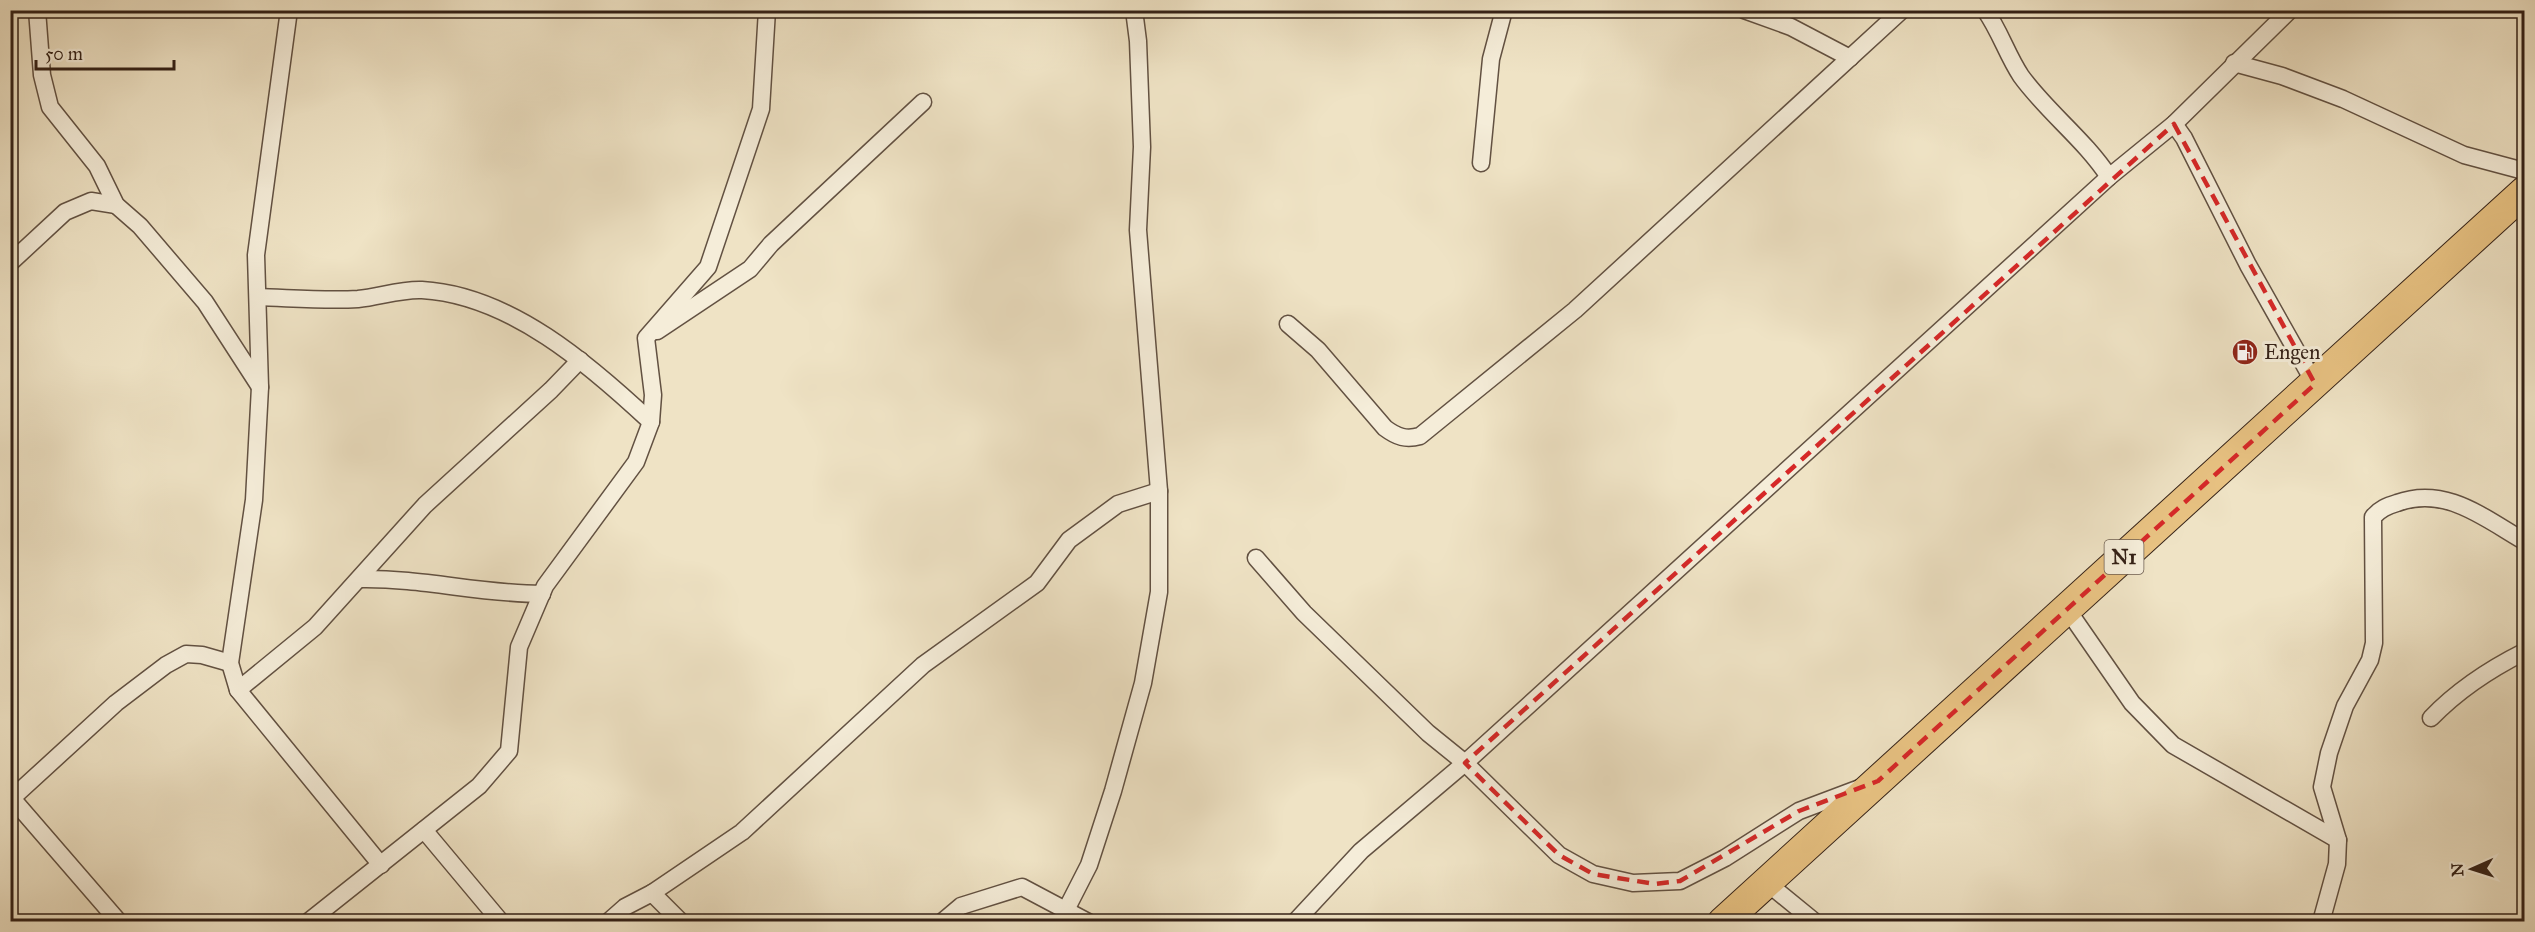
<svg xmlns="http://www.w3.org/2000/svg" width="2535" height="932" viewBox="0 0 2535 932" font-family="'IM FELL Great Primer',serif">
<rect width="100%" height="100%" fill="#efe3c5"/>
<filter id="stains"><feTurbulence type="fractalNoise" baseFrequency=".00333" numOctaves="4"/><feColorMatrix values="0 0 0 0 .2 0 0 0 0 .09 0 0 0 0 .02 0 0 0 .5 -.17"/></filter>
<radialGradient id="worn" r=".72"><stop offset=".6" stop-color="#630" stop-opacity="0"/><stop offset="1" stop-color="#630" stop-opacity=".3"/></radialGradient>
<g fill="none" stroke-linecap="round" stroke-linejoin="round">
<defs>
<g id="street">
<path d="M37 10 42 75 50 107 97 166 116 205 140 226 205 302 260 387"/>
<path d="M289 10 256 255 260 387 254 500 230 663 238 690 381 865"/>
<path d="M1744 10 1791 27 1850 58"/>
<path d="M1985 10C2000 31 2007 55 2021 76 2047 112 2085 140 2109 177"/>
<path d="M2234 63 2282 76 2343 99 2464 155 2524 171"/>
<path d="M2174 124 2184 138 2248 265 2315 384"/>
<path d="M1481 163 1491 59 1504 10"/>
<path d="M10 263 65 212 91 201 116 205"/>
<path d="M258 297C291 298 325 301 358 299 379 297 401 289 422 290 510 295 590 365 651 422"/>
<path d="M1288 324 1318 350 1385 428C1397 437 1406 440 1420 436L1575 310 1902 10"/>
<path d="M657 331 750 269 771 244 923 102"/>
<path d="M1256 558 1304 613 1428 733 1465 763 1559 855 1593 874 1633 883 1680 881 1725 858 1799 811 1860 788"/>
<path d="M361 579C422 578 481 594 542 594"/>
<path d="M2067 609 2132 703 2173 745 2338 840"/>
<path d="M238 690 315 627 425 505 551 390 580 360"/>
<path d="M2431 718C2458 690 2490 669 2524 652"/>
<path d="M10 796 119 922"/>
<path d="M10 800 116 703 166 665 186 654 202 655 230 663"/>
<path d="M424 830 501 922"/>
<path d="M1766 882 1815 922"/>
<path d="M652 893 742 832 923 665 1037 583 1069 540 1118 504 1159 491"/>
<path d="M1066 910 1089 865 1113 791 1143 683 1159 592V491L1138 230 1142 147 1138 41 1134 10"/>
<path d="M308 922 479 786 509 751 519 647 545 586 636 462 651 422 653 395 646 338 708 267 761 109 767 10"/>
<path d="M608 922 625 907 652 893 681 922"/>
<path d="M942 922 961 906 1022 887 1088 922"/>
<path d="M1295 922 1361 851 1465 763 2109 177 2174 124 2290 10"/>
<path d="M2321 922 2337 864 2338 840 2322 787 2329 753 2345 706 2370 660 2374 643 2373 517C2380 509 2387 506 2397 503 2445 485 2484 518 2524 541"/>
</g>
<path id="highway" d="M1723 922 2524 192"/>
</defs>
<use href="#street" stroke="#625142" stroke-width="19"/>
<use href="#highway" stroke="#332016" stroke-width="32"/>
<use href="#street" stroke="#f5edd9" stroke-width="16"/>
<use href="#highway" stroke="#e8c282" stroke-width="30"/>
</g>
<path fill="none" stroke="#d62828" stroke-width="4.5" stroke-dasharray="12 8" stroke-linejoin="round" d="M2174 124 2315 384 1878 781 1799 811 1680 881 1655 884 1593 874 1559 855 1465 763Z"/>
<defs>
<symbol id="fuel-disc" viewBox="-11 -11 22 22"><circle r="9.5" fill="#8f2418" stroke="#f5edd9"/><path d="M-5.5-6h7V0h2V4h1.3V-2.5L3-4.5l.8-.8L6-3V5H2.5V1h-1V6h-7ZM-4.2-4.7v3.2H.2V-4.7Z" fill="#fff"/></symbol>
</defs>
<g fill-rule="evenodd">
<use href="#fuel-disc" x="2230" y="337" width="30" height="30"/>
</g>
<g text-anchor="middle" stroke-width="6" stroke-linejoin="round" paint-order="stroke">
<rect fill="#f5edd9" stroke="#6d5e50" stroke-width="1.5" x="2104.5" y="540" width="39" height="34" rx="4.5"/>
<g font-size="20" font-weight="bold" fill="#332016">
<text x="2124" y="564">N1</text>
</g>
<g font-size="21" fill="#332016" stroke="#f5edd9" text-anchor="start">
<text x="2264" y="359">Engen</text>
</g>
</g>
<rect width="2535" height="932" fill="none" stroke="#efe3c5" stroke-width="36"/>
<rect x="12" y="12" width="2511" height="908" fill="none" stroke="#332016" stroke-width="3"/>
<rect x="18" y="18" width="2499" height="896" fill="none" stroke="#332016" stroke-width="1.5"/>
<g transform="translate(2472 869) rotate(267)" stroke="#f5edd9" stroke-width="4.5" paint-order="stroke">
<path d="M0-4.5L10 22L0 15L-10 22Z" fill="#332016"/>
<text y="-9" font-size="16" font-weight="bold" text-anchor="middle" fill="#332016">N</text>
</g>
<path d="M36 60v9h138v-9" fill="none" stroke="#332016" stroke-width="3"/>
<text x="45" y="60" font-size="18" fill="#332016" stroke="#f5edd9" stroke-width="4.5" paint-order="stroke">50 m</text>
<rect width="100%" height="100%" filter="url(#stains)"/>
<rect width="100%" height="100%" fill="url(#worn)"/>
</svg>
